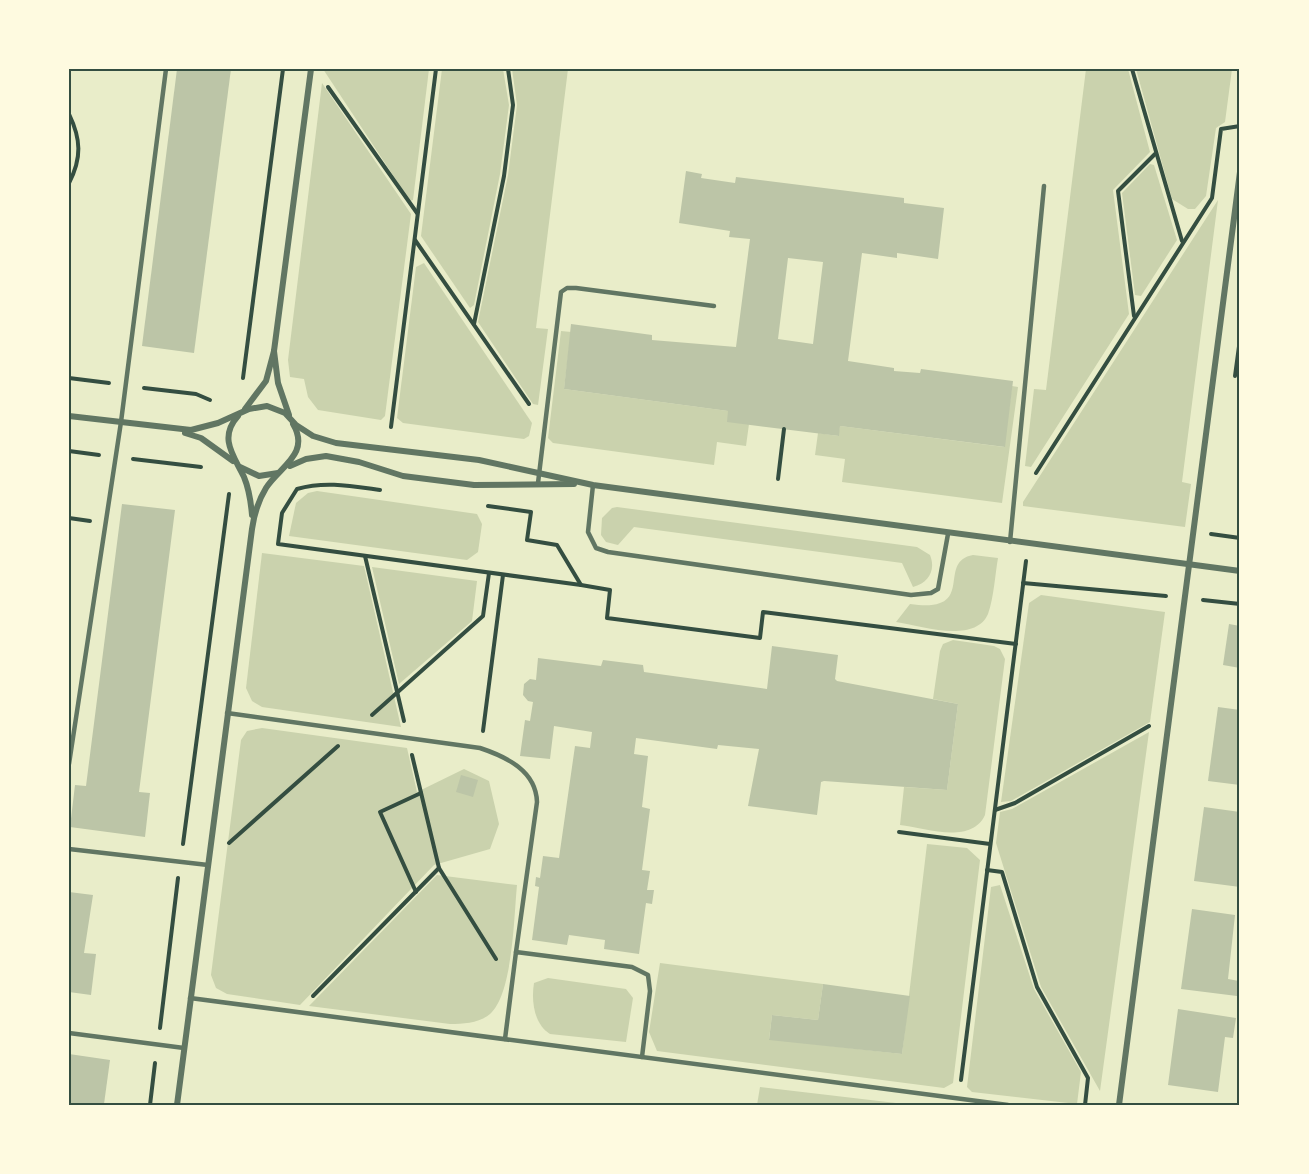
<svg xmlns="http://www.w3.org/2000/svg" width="1309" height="1174" viewBox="0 0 1309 1174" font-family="'Open Sans',sans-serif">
<rect width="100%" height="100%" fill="#e9edc9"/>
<g fill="#cad2ad">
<path d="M323 69H429L413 200 410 201Z"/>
<path d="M442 69H503L509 105 500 174 474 305 470 308 421 236Z"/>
<path d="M512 69H568L536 328 548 329 538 405 533 404 478 322 508 175 517 105Z"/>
<path d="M1086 69H1128L1150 152 1113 190 1129 314 1031 467 1025 466 1034 389 1046 390Z"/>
<path d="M1136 69H1232L1225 122 1216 128 1206 196 1195 209H1188L1172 199Z"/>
<path d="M322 83 411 214 385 416 381 420 318 410 308 397 304 379 290 377 288 360Z"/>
<path d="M1150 164 1154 165 1177 240 1141 296 1135 295 1122 193Z"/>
<path d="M1218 200 1182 482 1191 484 1185 527 1023 506V502Z"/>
<path d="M424 263 532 423 529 436 524 439 403 423 397 418 416 267Z"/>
<path d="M561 331 571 332 564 389 728 411 749 424 746 446 717 442 714 465 553 443 548 438Z"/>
<path d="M1012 386 1018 387 1002 503 842 482 845 459 815 455 818 433 838 436 840 426 1004 447Z"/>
<path d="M317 491 477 514 482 524 478 552 467 560 289 536 296 503 308 493Z"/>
<path d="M617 507 917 547 930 555C936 570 929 583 913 587L902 563 634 527 618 545 606 542 601 535 602 518 612 508Z"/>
<path d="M262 553 364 566 401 727 262 707 252 701 246 688Z"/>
<path d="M973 555 998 558C995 575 994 597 988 614 975 644 921 626 896 622L910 604C979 614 935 562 973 555Z"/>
<path d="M372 567 477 581 472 621 399 684Z"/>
<path d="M1041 595 1165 612 1150 722 1011 801 1001 802 1029 603Z"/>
<path d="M953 640 994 646 1000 649 1005 659 985 815C971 845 925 828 900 825L904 787 947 790 958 704 933 699 940 651 943 644Z"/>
<path d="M262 728 407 748 417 792 464 769 489 781 499 824 490 849 434 865 300 1005 227 994 216 988 211 975 241 740 247 731Z"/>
<path d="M1149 732 1100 1091 1041 987 996 843 1000 812 1012 809Z"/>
<path d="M927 844 967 848 980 860 953 1083 944 1088 657 1051 649 1032 660 963 823 984 818 1020 772 1015 769 1039 902 1054Z"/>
<path d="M437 875 517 885C514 915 513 994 490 1014 479 1023 464 1024 450 1024L309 1006Z"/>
<path d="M1000 885 1034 989 1081 1072 1077 1104 972 1092 967 1087 991 887Z"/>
<path d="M548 978 626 989 633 998 626 1042 550 1034C534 1024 531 1001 534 983Z"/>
<path d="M760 1087 913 1105H757Z"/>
</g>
<g fill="#bcc5a7" fill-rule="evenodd">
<path d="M177 69H231L194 353 142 346Z"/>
<path d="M686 171 702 174 701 178 735 183 736 177 904 198V203L944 208 938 259 897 253V258L862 253 848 361 894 368V371L920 373 921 369 1013 381 1005 447 840 426 839 436 727 422 728 411 564 389 571 324 652 335V340L736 347 750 239 729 237 730 231 679 223ZM788 258 823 262 813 344 778 339Z"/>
<path d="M122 504 175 510 139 792 150 793 145 837 70 827 75 785 86 786Z"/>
<path d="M1229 624 1240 626V668L1223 665Z"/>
<path d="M772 646 838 655 835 679 837 681 958 704 947 790 824 781 821 782 817 815 748 806 759 749 718 745 717 749 636 738 634 754 648 756 642 807 650 809 642 870 650 871 647 890H654L652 904 646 903 639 954 604 949 605 940 569 935 567 945 532 940 539 887 535 886 536 877 540 878 543 856 559 858 575 746 590 748 592 732 554 726 550 759 520 756 525 720 530 721 533 702 528 701 523 695 524 684 530 679 536 680 538 658 601 666 603 660 643 665 644 672 767 689Z"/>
<path d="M1218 707 1240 710V785L1208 781Z"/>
<path d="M461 775 478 780 473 797 456 792Z"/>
<path d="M1204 807 1240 812V887L1194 881Z"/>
<path d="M69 892 93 895 84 953 96 954 91 995 69 992Z"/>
<path d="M1192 909 1235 915 1228 979 1239 981 1237 996 1181 989Z"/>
<path d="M823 984 910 996 902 1054 769 1040 772 1015 818 1020Z"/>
<path d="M1178 1009 1236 1018 1233 1038 1225 1037 1218 1092 1168 1085Z"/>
<path d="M69 1054 110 1060 104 1104 69 1105Z"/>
</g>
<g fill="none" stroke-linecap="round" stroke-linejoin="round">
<g stroke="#344e41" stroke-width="4">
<path d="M1132 69 1182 241"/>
<path d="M328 87 417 213"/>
<path d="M69 114C81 139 82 158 69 183"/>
<path d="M415 240 529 404"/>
<path d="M1134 316 1118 191 1155 154"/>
<path d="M474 324 504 176 513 105 508 69"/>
<path d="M1235 376 1240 339"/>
<path d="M69 378 109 383"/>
<path d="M243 378 283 69"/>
<path d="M144 388 196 394 210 400"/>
<path d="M391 427 436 69"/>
<path d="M69 451 99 455"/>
<path d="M133 459 201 467"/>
<path d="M1036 473 1212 198 1221 129 1240 126"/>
<path d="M778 479 784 429"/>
<path d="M380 490C351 486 325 481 297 489L282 513 278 544 581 585"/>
<path d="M488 506 531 512 527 540 557 545 581 585 610 590 607 618 760 638 763 612 1016 644"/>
<path d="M69 518 90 521"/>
<path d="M1211 534 1240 538"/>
<path d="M365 556 404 721"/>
<path d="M1023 583 1166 596"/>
<path d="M1203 600 1240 604"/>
<path d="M372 715 483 616 489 573"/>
<path d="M483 731 503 575"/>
<path d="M412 755 439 868 496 959"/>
<path d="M995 810 1015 803 1149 726"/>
<path d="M899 832 990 844"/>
<path d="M229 843 338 746"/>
<path d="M183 844 229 494"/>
<path d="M987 870 1002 872 1037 987 1088 1078 1085 1105"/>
<path d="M416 892 380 812 421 793"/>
<path d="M313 996 439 868"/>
<path d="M160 1028 178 878"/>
<path d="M961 1080 1026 561"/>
<path d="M150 1105 155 1063"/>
</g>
<g stroke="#617663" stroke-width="4.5">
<path d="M538 483 561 292 567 288H576L714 306"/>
<path d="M593 485 588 532 596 548 608 552 911 595 931 593 938 589 948 534"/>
<path d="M1010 542 1044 186"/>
<path d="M227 713 480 748C507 757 536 771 537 802L516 952"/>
<path d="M69 764 121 422 166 69"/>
<path d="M69 849 208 865"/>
<path d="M190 998 1008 1105"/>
<path d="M69 1033 184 1048"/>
<path d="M505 1039 516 952 632 967 648 975 650 991 642 1057"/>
</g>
<g stroke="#617663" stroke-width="6">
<path d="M274 351 278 383 289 415"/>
<path d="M245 409 266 381 274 351 311 69"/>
<path d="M69 416 191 430 218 423 249 409 267 406 285 413 296 425 313 436 336 443 479 460 593 485 1240 571"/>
<path d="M238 416C218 438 234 456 244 477 249 489 251 503 252 515"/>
<path d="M185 433 201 438 233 461"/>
<path d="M290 466 306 459 326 456 359 462 403 476 474 485 574 484"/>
<path d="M240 467 259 476 278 473"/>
<path d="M177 1105 252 529C254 515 258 501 266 488 279 467 311 454 293 424"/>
<path d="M1119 1105 1240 172"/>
</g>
</g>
<rect width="1309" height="1174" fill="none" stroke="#fefae0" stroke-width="141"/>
<rect x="70" y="70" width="1168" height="1034" fill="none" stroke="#344e41" stroke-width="2"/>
</svg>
